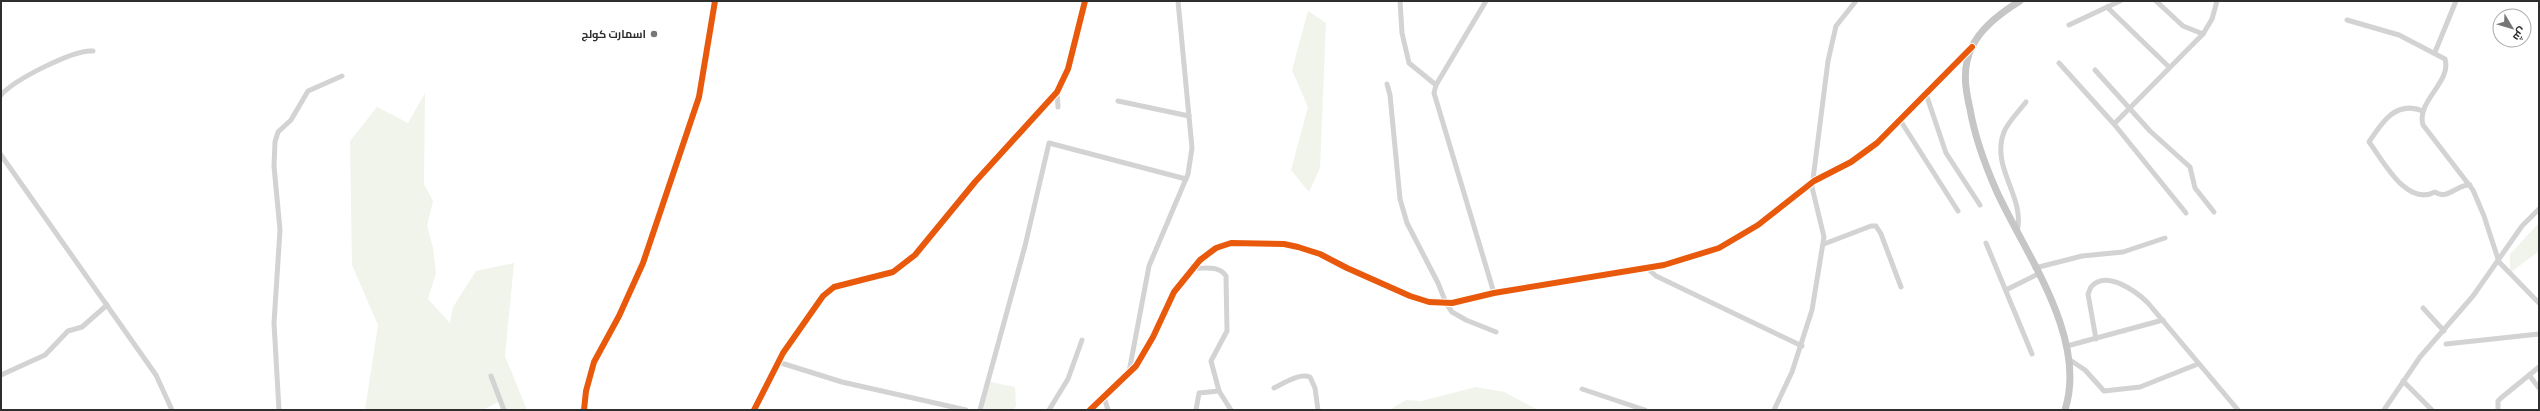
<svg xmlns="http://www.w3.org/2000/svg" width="2540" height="411" viewBox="0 0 2540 411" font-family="'Source Sans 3',Cairo,sans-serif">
<rect width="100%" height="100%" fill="#fff"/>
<g fill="#f1f4eb">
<path d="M1308 11 1326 23 1320 168 1309 192 1291 170 1308 107 1292 70Z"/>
<path d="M425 93 424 184 433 201 427 226 433 248 436 273 428 299 450 323 453 307 476 271 514 263 505 356 527 410H506L503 400 482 410H365L378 325 352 265 350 141 377 107 408 123Z"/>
<path d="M2539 223V251L2510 273V254Z"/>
<path d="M986 381 1015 387 1016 406 1013 410H978Z"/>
<path d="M1476 387 1504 392 1538 410H1389L1406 400 1421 401Z"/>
</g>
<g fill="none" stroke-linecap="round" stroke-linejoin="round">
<g stroke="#d3d3d3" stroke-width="5">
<path d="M1400 1 1402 33 1409 63 1436 85"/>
<path d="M1486 1 1436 85 1434 93 1494 293"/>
<path d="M2156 1 2183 26 2203 34"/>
<path d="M2107 7 2169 67"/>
<path d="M2347 20 2399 35 2445 59C2452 82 2416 101 2423 125L2473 190 2484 216 2499 262 2539 303"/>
<path d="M2069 25 2120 1"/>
<path d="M2435 52 2456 1"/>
<path d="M2059 63 2114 124 2203 34 2212 19 2217 1"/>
<path d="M2095 70 2150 131 2190 167 2195 188 2214 212"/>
<path d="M1387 84 1390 95 1400 199 1407 223 1438 283 1446 303 1452 312 1466 320 1496 332"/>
<path d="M1057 92 1058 107"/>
<path d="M1926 94 1946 153 1980 205"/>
<path d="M1 95C14 80 74 49 93 51"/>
<path d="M1118 101 1189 116"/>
<path d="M2423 111C2396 100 2382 122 2369 142 2383 160 2406 207 2435 192 2447 201 2457 184 2470 185"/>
<path d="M1900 120 1958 211"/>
<path d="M2114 124 2186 213"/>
<path d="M1 155 156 375 172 410"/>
<path d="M2017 232C2026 197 1990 168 2004 132 2008 122 2019 111 2026 102"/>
<path d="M1986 243 2032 354"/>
<path d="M1824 244 1871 226H1876L1881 234 1901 287"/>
<path d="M1194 268C1205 269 1219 265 1226 276L1227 331 1211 361 1219 391 1231 410"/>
<path d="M1647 268 1656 276 1802 346"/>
<path d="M2035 268 2082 256 2123 252 2165 238"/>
<path d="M2006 290 2038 274"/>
<path d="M2423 308 2444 331"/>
<path d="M2096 339 2088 294 2091 287C2106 269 2137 292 2148 303L2238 410"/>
<path d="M2446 344 2539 334"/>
<path d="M2067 346 2163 320"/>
<path d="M2070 360 2085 370 2104 391 2140 387 2198 364"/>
<path d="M778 362 842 382 966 410"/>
<path d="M1129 372 1149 266 1188 174 1192 148 1178 1"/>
<path d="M1 375 45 355 68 331 82 327 107 305"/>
<path d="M2529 375 2539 388"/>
<path d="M491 376 504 410"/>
<path d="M2403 381 2432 410"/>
<path d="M1274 388C1285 383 1298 373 1310 377L1315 388 1318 410"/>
<path d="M1582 389 1645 410"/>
<path d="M1104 397 1108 410"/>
<path d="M279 410 274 323 280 230 274 166 275 142 278 132 291 120 308 91 342 76"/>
<path d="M584 410 586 391 594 362 619 316 643 263 699 97 715 1"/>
<path d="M754 410 783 353 823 296 834 287 893 272 915 255 975 182 1057 92 1068 69 1085 1"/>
<path d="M980 410 1025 246 1049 143 1186 179"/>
<path d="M1049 410 1068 379 1082 340"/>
<path d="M1090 410 1136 366 1153 337 1174 292 1200 260 1216 248 1231 243 1284 244 1298 247 1320 254 1347 268 1410 296 1429 302 1452 303 1494 293 1664 265 1719 248 1758 225 1814 181 1851 162 1877 143 1970 48"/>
<path d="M1196 410 1199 393 1219 391"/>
<path d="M1774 410 1792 372 1812 310 1824 237 1812 187 1828 61 1836 26 1856 1"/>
<path d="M2384 410 2420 357 2473 296 2522 226 2539 209"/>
<path d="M2498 410V401L2501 398 2539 367"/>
</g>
<path stroke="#c6c6c6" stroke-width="7" d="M2020 1C2002 12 1981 27 1972 47 1962 67 1965 88 1970 109 1975 138 1985 165 1997 192 2026 255 2088 338 2065 410"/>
<defs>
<g id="cycleway">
<path d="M584 410 586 391 594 362 619 316 643 263 699 97 715 1"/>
<path d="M754 410 783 353 823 296 834 287 893 272 915 255 975 182 1057 92 1068 69 1085 1"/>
<path d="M1090 410 1136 366 1153 337 1174 292 1200 260 1216 248 1231 243 1284 244 1298 247 1320 254 1347 268 1410 296 1429 302 1452 303 1494 293 1664 265 1719 248 1758 225 1814 181 1851 162 1877 143 1972 47"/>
</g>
</defs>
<use href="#cycleway" stroke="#fff" stroke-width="8"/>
<use href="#cycleway" stroke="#e8590c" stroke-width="6"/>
</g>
<circle fill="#777" stroke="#fff" stroke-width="1.5" cx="654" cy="34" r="4"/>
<g text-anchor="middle" stroke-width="4" stroke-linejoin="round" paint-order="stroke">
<g font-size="11" font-weight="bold" fill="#2e2e2e" stroke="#fff" text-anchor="end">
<text x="646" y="38">اسمارت كولج</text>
</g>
</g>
<rect width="2540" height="411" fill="none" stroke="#2e2e2e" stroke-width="4"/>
<g transform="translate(2512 28) rotate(128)"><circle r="19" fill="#ffffff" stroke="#ababab"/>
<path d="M0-3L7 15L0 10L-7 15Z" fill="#777777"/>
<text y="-6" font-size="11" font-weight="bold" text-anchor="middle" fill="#2e2e2e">ش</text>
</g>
</svg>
